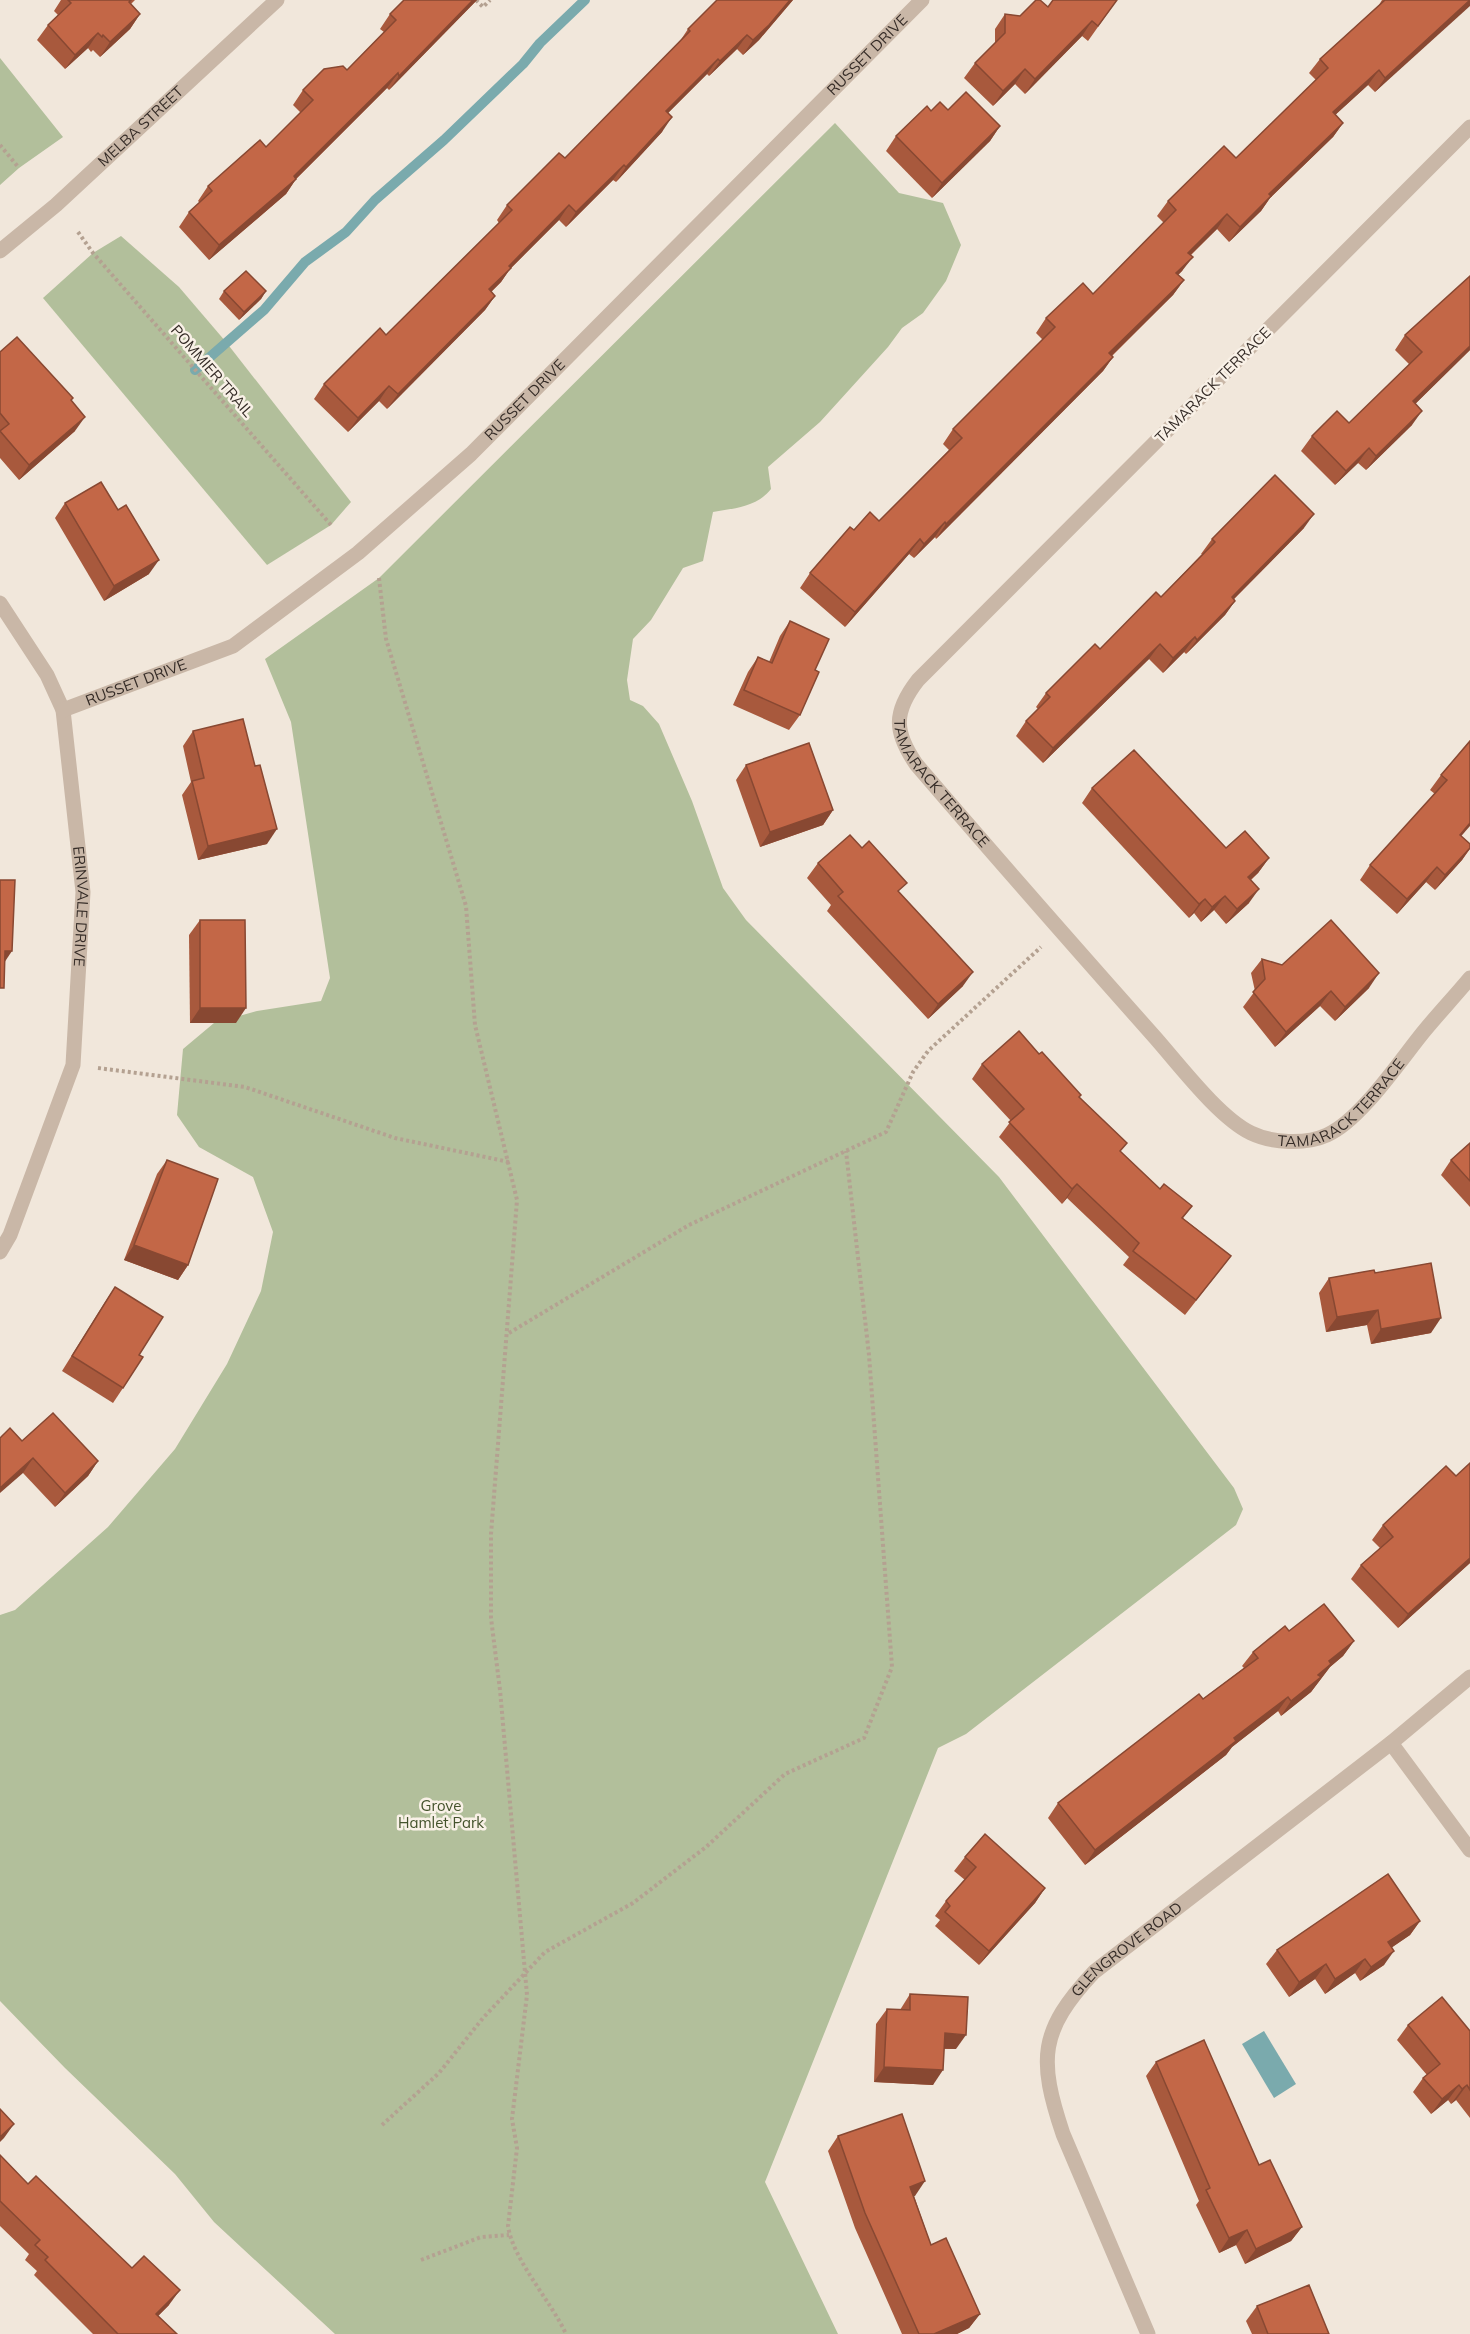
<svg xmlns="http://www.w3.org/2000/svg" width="1470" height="2334" viewBox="0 0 1470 2334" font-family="Mulish,sans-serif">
<rect width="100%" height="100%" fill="#f1e7db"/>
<g fill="#b2bf9b">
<path d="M0 58 63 137 19 168 0 185Z"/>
<path d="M835 123 899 193 943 203 961 245 946 281 923 313 902 328 888 347 820 422 768 467 771 489C757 507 735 508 713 512L703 561 683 568 651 620 633 639 627 680 630 700 643 706 659 724 692 801 723 888 746 920 999 1177 1234 1488 1243 1509 1236 1525 966 1734 938 1748 765 2182 838 2334H335L214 2222 175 2174 65 2068 0 2001V1615L15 1610 108 1527 175 1449 227 1364 261 1291 273 1232 253 1177 199 1147 177 1115 183 1049 214 1023 257 1011 321 1001 330 978 291 722 265 659 379 578Z"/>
<path d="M121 236 179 287 226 342 351 502 331 525 267 565 43 298 93 253Z"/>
</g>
<path fill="#7aaaad" d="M1264 2031 1296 2084 1274 2098 1242 2044Z"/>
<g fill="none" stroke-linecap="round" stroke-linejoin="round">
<path stroke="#7aaaad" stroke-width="10" d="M195 370 264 310 305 262 346 232 375 200 444 140 523 64 540 43 585 0"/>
<g stroke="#b4a191" stroke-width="4" stroke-dasharray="3 3" stroke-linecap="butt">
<path d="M476 0 483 7 490 0"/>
<path d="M0 145 19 168"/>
<path d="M78 232 93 253 331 525"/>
<path d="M379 578 386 639 466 906 475 1025 517 1200 491 1534V1618L500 1690 527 1995 512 2119 517 2148 508 2226C513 2260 551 2301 566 2334"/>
<path d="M98 1068 245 1087 395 1138 509 1162"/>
<path d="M509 1333 689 1225 886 1132 913 1072 928 1051 1041 947"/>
<path d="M382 2125 439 2073 483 2018 545 1952 633 1903 706 1847 785 1774 864 1738 892 1667 869 1355 846 1151"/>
<path d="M421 2260 481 2237 509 2235"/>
</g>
<g stroke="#c9b7a7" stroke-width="15">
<path id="s1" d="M1470 127 918 680C893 712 894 732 916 764 994 855 1073 945 1152 1034 1178 1063 1218 1117 1251 1133 1272 1143 1305 1145 1327 1135 1361 1120 1401 1059 1425 1030 1440 1012 1455 996 1470 978"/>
<path id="s2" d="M0 251 56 205 277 0"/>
<path id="s3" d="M0 603 47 675 63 710 83 892 73 1065 10 1235 0 1252"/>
<path id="s4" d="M63 710 233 646 358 553 471 454 922 0"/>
<path d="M1391 1743 1470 1850"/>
<path id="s5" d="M1148 2334 1063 2134C1038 2059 1039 2031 1094 1972L1391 1743 1470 1677"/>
</g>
</g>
<g fill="#a8593d">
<path d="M61 0H135L131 4 140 14 130 29 100 57 93 50 91 52 88 48 65 69 37 40 48 25 58 15 54 11Z"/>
<path d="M404 0H477L389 90 387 88 296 179 286 194 209 260 179 227 189 212 200 203 198 201 208 186 266 147 301 113 293 105 303 90 347 70 384 32 380 29 390 14Z"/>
<path d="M717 0H793L759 40 743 55 737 49 709 76 707 74 668 113 662 132 616 182 613 180 566 227 559 220 510 269 501 282 491 292 495 296 485 310 387 409 379 401 348 432 314 399 324 384 386 335 499 223 497 220 507 205 565 158 678 44 688 29Z"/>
<path d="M1117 0 1088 41 1082 36 1025 94 1015 84 993 106 964 78 975 63 995 43V29L1005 14 1020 16 1048 7Z"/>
<path d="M1382 0H1470L1375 92 1368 85 1335 115 1343 123 1333 137 1270 198 1261 211 1229 242 1217 229 1191 255 1182 271 1178 275 1184 280 1173 295 1112 356 1113 357 1103 371 936 539 935 537 914 558 909 554 845 627 800 588 810 573 854 530 879 521 949 450 943 444 953 429 1043 340 1036 333 1046 318 1093 294 1164 223 1157 216 1168 201 1236 158 1316 80 1309 73 1320 59 1379 5Z"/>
<path d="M948 110 1000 126 990 141 932 198 886 151 896 136 931 111Z"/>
<path d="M1470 276V350L1415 404 1412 425 1366 470 1358 463 1335 485 1301 451 1312 436 1349 423 1410 365 1395 350 1405 335Z"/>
<path d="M224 291H266L261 299 239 320 219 299Z"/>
<path d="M0 352 73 398 71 401 75 431 19 480 0 458Z"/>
<path d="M65 503 118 510 149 574 104 601 55 518Z"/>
<path d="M1304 528 1234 599 1235 601 1225 615 1186 654 1184 652 1163 673 1149 659 1043 763 1016 736 1026 721 1038 709 1036 707 1046 693 1100 649 1161 597 1202 554H1201L1212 539Z"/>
<path d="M790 621 800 715 789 730 733 705 748 672 758 657 769 662 780 636Z"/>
<path d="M193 731 267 844 198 860 182 795 191 782 183 746Z"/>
<path d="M1470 741 1461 836 1470 844V849L1462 860 1435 890 1426 882 1397 914 1360 880 1370 865 1435 794 1430 790 1441 775Z"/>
<path d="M746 765 833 810 823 825 760 847 736 780Z"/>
<path d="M1092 788 1226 848 1269 858 1258 873 1251 880 1249 903 1226 924 1214 910 1201 922 1194 913 1189 918 1082 803Z"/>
<path d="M818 863 963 986 928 1019 827 911 831 905 807 878Z"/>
<path d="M200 920 236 1023H190L189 935Z"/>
<path d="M1262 959 1282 965 1369 988 1335 1021 1320 1006 1275 1047 1243 1007 1255 991 1251 973Z"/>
<path d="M1039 1054 1081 1095 1079 1097 1121 1152 1160 1189 1192 1206 1183 1218 1231 1256 1185 1315 1123 1265 1129 1257 1067 1198 1062 1204 999 1137 1011 1121 972 1079 982 1064Z"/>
<path d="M1470 1143V1207L1441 1175 1451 1160Z"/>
<path d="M167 1160 188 1265 178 1280 124 1260 157 1174Z"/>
<path d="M1329 1278 1431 1333 1371 1344 1367 1325 1326 1332 1319 1293Z"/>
<path d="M115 1287 139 1355 123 1388 113 1403 62 1371 105 1302Z"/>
<path d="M22 1441 98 1461 88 1476 55 1507 23 1473Z"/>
<path d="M1383 1525 1470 1563 1398 1628 1351 1579 1361 1565 1380 1548 1372 1540Z"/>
<path d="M1289 1631 1354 1641 1343 1656 1330 1667 1311 1692 1281 1716 1278 1711 1232 1747 1226 1755 1085 1865 1048 1818 1058 1803 1203 1699 1244 1668 1242 1666 1253 1652Z"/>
<path d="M965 1857 1045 1888 1035 1903 979 1965 935 1926 940 1920 935 1916 946 1901 965 1880 954 1871Z"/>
<path d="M1420 1921 1410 1935 1392 1947 1384 1965 1360 1981 1355 1973 1325 1994 1315 1979 1289 1997 1266 1964 1277 1950Z"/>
<path d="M910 1994 956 2049H944L933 2085 874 2082 876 2024 887 2009 900 2010Z"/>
<path d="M1408 2025 1470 2031V2118L1456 2100 1451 2104 1448 2100 1431 2114 1413 2092 1423 2078 1427 2075 1397 2040Z"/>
<path d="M1156 2062 1259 2165 1302 2227 1291 2241 1245 2264 1236 2245 1219 2253 1196 2205 1199 2201 1146 2076Z"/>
<path d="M838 2136 915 2196H914L931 2245 980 2314 969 2328 957 2334H902L855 2228 828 2151Z"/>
<path d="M0 2155 28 2184 169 2305 158 2316 177 2334H93L34 2275 37 2271 25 2260 29 2254 0 2226Z"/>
<path d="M1257 2306 1329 2334H1252L1246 2321Z"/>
</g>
<g fill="#884832">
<path d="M473 0H477L389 90 399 76Z"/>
<path d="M790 0H793L759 40 743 55 753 40Z"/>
<path d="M1470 0V6L1375 92 1385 78Z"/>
<path d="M140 14 130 29 100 57 110 42Z"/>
<path d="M1092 21 1082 36 1025 94 1035 79Z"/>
<path d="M98 33 88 48 65 69 75 55Z"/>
<path d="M747 35 737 49 709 76 720 61Z"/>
<path d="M718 59 707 74 655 126 666 111Z"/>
<path d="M1025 69 1015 84 993 106 1003 91Z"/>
<path d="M1379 70 1368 85 1322 127 1333 112Z"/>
<path d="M398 73 387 88 291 184 296 179 286 194 209 260 219 245 294 176Z"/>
<path d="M672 117 662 132 616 182 626 167Z"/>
<path d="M1343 123 1333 137 1270 198 1261 211 1229 242 1240 227 1269 194Z"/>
<path d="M1000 126 990 141 932 198 942 183Z"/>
<path d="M624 165 613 180 566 227 576 212Z"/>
<path d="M569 205 559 220 510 269 501 282 479 304 489 289 509 266Z"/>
<path d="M1227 214 1217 229 1178 267 1188 253Z"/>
<path d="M1193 257 1182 271 1166 287 1176 273Z"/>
<path d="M1184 280 1173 295 1099 368 1109 353Z"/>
<path d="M266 291 261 299 239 320 244 312Z"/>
<path d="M495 296 485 310 387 409 398 394Z"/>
<path d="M1470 346V350L1403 416 1413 401Z"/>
<path d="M1113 357 1103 371 936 539 946 524Z"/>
<path d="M389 386 379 401 348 432 358 418Z"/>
<path d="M1422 411 1412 425 1366 470 1376 456Z"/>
<path d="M85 417 75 431 19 480 29 465Z"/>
<path d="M1369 448 1358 463 1335 485 1346 471Z"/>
<path d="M1314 514 1304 528 1221 612 1232 597Z"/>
<path d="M945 522 935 537 914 558 924 544Z"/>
<path d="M920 539 909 554 845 627 855 612Z"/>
<path d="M159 560 149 574 104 601 114 586Z"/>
<path d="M1235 601 1225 615 1186 654 1197 640Z"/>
<path d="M1195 637 1184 652 1163 673 1173 658Z"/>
<path d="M1160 644 1149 659 1043 763 1053 748Z"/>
<path d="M833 810 823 825 760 847 770 832Z"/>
<path d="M1470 823V826L1450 849 1460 835Z"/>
<path d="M277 829 267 844 198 860 208 846Z"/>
<path d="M1470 848 1462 860 1435 890 1445 875Z"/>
<path d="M1269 858 1258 873 1237 891 1248 877Z"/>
<path d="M1437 867 1426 882 1397 914 1407 899Z"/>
<path d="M1259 889 1249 903 1226 924 1237 909Z"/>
<path d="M1225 896 1214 910 1201 922 1212 907Z"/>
<path d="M1205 899 1194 913 1189 918 1199 904Z"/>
<path d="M5 951H12L2 966Z"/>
<path d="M973 972 963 986 928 1019 938 1004Z"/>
<path d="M1379 973 1369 988 1335 1021 1345 1007Z"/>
<path d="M1331 991 1320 1006 1275 1047 1286 1032Z"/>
<path d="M200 1008H246L236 1023H190Z"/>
<path d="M1077 1184 1067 1198 1062 1204 1072 1189Z"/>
<path d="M134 1245 188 1265 178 1280 124 1260Z"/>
<path d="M1378 1310 1367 1325 1326 1332 1337 1317Z"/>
<path d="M1441 1318 1431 1333 1371 1344 1381 1329Z"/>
<path d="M33 1458 23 1473 0 1493V1488Z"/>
<path d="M98 1461 88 1476 55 1507 65 1493Z"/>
<path d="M1470 1558V1563L1398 1628 1408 1614Z"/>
<path d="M1354 1641 1343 1656 1330 1667 1311 1692 1281 1716 1291 1701 1329 1661Z"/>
<path d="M1288 1697 1278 1711 1232 1747 1226 1755 1085 1865 1095 1850 1234 1738Z"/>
<path d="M1045 1888 1035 1903 979 1965 989 1951Z"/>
<path d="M1420 1921 1410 1935 1378 1957 1388 1942Z"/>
<path d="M1394 1951 1384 1965 1360 1981 1371 1967Z"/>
<path d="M1365 1959 1355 1973 1325 1994 1335 1979Z"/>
<path d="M1326 1964 1315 1979 1289 1997 1299 1982Z"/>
<path d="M945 2033 966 2035 956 2049 935 2048Z"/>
<path d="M884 2067 943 2070 933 2085 874 2082Z"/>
<path d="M1459 2085 1448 2100 1431 2114 1442 2099Z"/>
<path d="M1467 2085 1456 2100 1451 2104 1462 2089Z"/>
<path d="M14 2124 4 2138 0 2142V2137Z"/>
<path d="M925 2181 915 2196 900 2201 910 2187Z"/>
<path d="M1302 2227 1291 2241 1245 2264 1256 2249Z"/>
<path d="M1247 2230 1236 2245 1219 2253 1229 2238Z"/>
<path d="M180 2290 169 2305 145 2329 156 2314Z"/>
<path d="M980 2314 969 2328 957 2334H934Z"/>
</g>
<g fill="#c36747" stroke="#884832" stroke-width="1.5">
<path d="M68 0H131L129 2 140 14 110 42 103 35 102 37 98 33 75 55 48 25 71 3Z"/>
<path d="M404 0H473L399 76 398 73 294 176 296 179 219 245 189 212 212 191 208 186 260 140 266 147 313 100 303 90 324 69 343 66 347 70 396 20 390 14Z"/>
<path d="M717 0H790L769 25 753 40 747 35 720 61 718 59 666 111 672 117 626 167 624 165 576 212 569 205 509 266 511 268 489 289 495 296 398 394 389 386 358 418 324 384 380 328 386 335 512 210 507 205 559 153 565 158 690 31 688 29Z"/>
<path d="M1036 0H1040L1048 7 1053 0H1117L1098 26 1092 21 1035 79 1025 69 1003 91 975 63 1005 33V14L1020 16Z"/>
<path d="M1385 0H1470L1385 78 1379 70 1333 112 1343 123 1269 194 1271 196 1240 227 1227 214 1188 253 1193 257 1176 273 1184 280 1109 353 1113 357 946 524 945 522 924 544 920 539 855 612 810 573 850 527 854 530 870 512 879 521 962 438 953 429 1055 327 1046 318 1083 283 1093 294 1176 210 1168 201 1224 146 1236 158 1328 68 1320 59Z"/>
<path d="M966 92 1000 126 942 183 896 136 927 106 931 111 940 102 948 110Z"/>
<path d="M246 271 266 291 244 312 224 291Z"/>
<path d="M1470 276V346L1413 401 1422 411 1376 456 1369 448 1346 471 1312 436 1337 411 1349 423 1422 352 1405 335Z"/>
<path d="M17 337 73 398 71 400 85 417 29 465 0 431 9 424 0 413V352Z"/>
<path d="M1275 475 1314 514 1232 597 1235 601 1197 640 1195 637 1173 658 1160 644 1053 748 1026 721 1050 697 1046 693 1095 644 1100 649 1156 592 1161 597 1215 542 1212 539Z"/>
<path d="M101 482 118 510 126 505 159 560 114 586 65 503Z"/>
<path d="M790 621 829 639 815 670 819 672 800 715 744 690 758 657 772 663Z"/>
<path d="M243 719 255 766 260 765 277 829 208 846 192 781 204 778 193 731Z"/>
<path d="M1470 741V823L1460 835 1470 844V848L1445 875 1437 867 1407 899 1370 865 1447 780 1441 775Z"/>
<path d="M809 743 833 810 770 832 746 765Z"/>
<path d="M1134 750 1226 848 1245 831 1269 858 1248 877 1259 889 1237 909 1225 896 1212 907 1205 899 1199 904 1092 788Z"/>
<path d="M850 835 862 848 869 841 907 883 898 891 973 972 938 1004 838 896 843 892 818 863Z"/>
<path d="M0 880H15L12 951H5L4 988H0Z"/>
<path d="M200 920H245L246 1008H200Z"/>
<path d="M1331 920 1379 973 1345 1007 1331 991 1286 1032 1253 992 1265 979 1262 959 1282 965Z"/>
<path d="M1019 1031 1039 1054 1042 1052 1081 1095 1079 1097 1127 1143 1120 1151 1160 1189 1164 1184 1192 1206 1182 1218 1231 1256 1196 1300 1133 1251 1139 1243 1077 1184 1072 1189 1009 1122 1024 1109 982 1064Z"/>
<path d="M1470 1143V1181L1451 1160Z"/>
<path d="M167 1160 218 1179 188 1265 134 1245Z"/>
<path d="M1431 1263 1441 1318 1381 1329 1378 1310 1337 1317 1329 1278 1374 1270 1375 1273Z"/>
<path d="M115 1287 163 1317 139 1355 143 1357 123 1388 72 1356Z"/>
<path d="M53 1413 98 1461 65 1493 33 1458 0 1488V1438L10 1428 22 1441Z"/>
<path d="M1470 1463V1558L1408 1614 1361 1565 1393 1537 1383 1525 1446 1466 1456 1476Z"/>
<path d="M1324 1604 1354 1641 1329 1661 1331 1664 1318 1675 1321 1677 1291 1701 1288 1697 1234 1738 1236 1741 1095 1850 1058 1803 1199 1694 1203 1699 1258 1658 1253 1652 1285 1626 1289 1631Z"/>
<path d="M985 1834 1045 1888 989 1951 945 1912 950 1906 946 1901 976 1867 965 1857Z"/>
<path d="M1388 1874 1420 1921 1388 1942 1394 1951 1371 1967 1365 1959 1335 1979 1326 1964 1299 1982 1277 1950Z"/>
<path d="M910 1994 968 1997 966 2035 945 2033 943 2070 884 2067 887 2009 910 2010Z"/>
<path d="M1442 1997 1470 2031V2090L1467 2085 1462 2089 1459 2085 1442 2099 1423 2078 1440 2064 1408 2025Z"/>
<path d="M1204 2040 1259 2165 1270 2160 1302 2227 1256 2249 1247 2230 1229 2238 1206 2190 1210 2188 1156 2062Z"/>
<path d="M0 2109 14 2124 0 2137Z"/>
<path d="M902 2114 925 2181 910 2187 931 2245 946 2238 980 2314 934 2334H919L865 2213 838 2136Z"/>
<path d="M0 2155 28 2184 36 2176 132 2268 144 2256 180 2290 156 2314 177 2334H118L45 2260 48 2257 35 2245 40 2240 0 2201Z"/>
<path d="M1309 2285 1329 2334H1268L1257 2306Z"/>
</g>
<g text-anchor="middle" stroke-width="5" stroke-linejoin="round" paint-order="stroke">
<g font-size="15" fill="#352c27" stroke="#f9f1e7">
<text dy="5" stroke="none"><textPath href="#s4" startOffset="1050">RUSSET DRIVE</textPath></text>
<text dy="5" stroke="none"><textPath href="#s2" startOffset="188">MELBA STREET</textPath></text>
<text transform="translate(212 371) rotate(49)" y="5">POMMIER TRAIL</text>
<text transform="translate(1213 385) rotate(-45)" y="5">TAMARACK TERRACE</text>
<text dy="5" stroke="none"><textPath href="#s4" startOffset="564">RUSSET DRIVE</textPath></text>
<text dy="5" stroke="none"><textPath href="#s4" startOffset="78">RUSSET DRIVE</textPath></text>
<text dy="5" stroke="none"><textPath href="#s1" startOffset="903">TAMARACK TERRACE</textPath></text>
<text dy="5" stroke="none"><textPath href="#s3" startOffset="322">ERINVALE DRIVE</textPath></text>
<text dy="5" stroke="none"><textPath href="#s1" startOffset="1479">TAMARACK TERRACE</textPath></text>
<text dy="5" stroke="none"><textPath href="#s5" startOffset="435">GLENGROVE ROAD</textPath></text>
</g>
<g font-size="15" fill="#44532c" stroke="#f9f1e7">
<text x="441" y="1811">Grove<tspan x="441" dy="17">Hamlet Park</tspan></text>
</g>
</g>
</svg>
